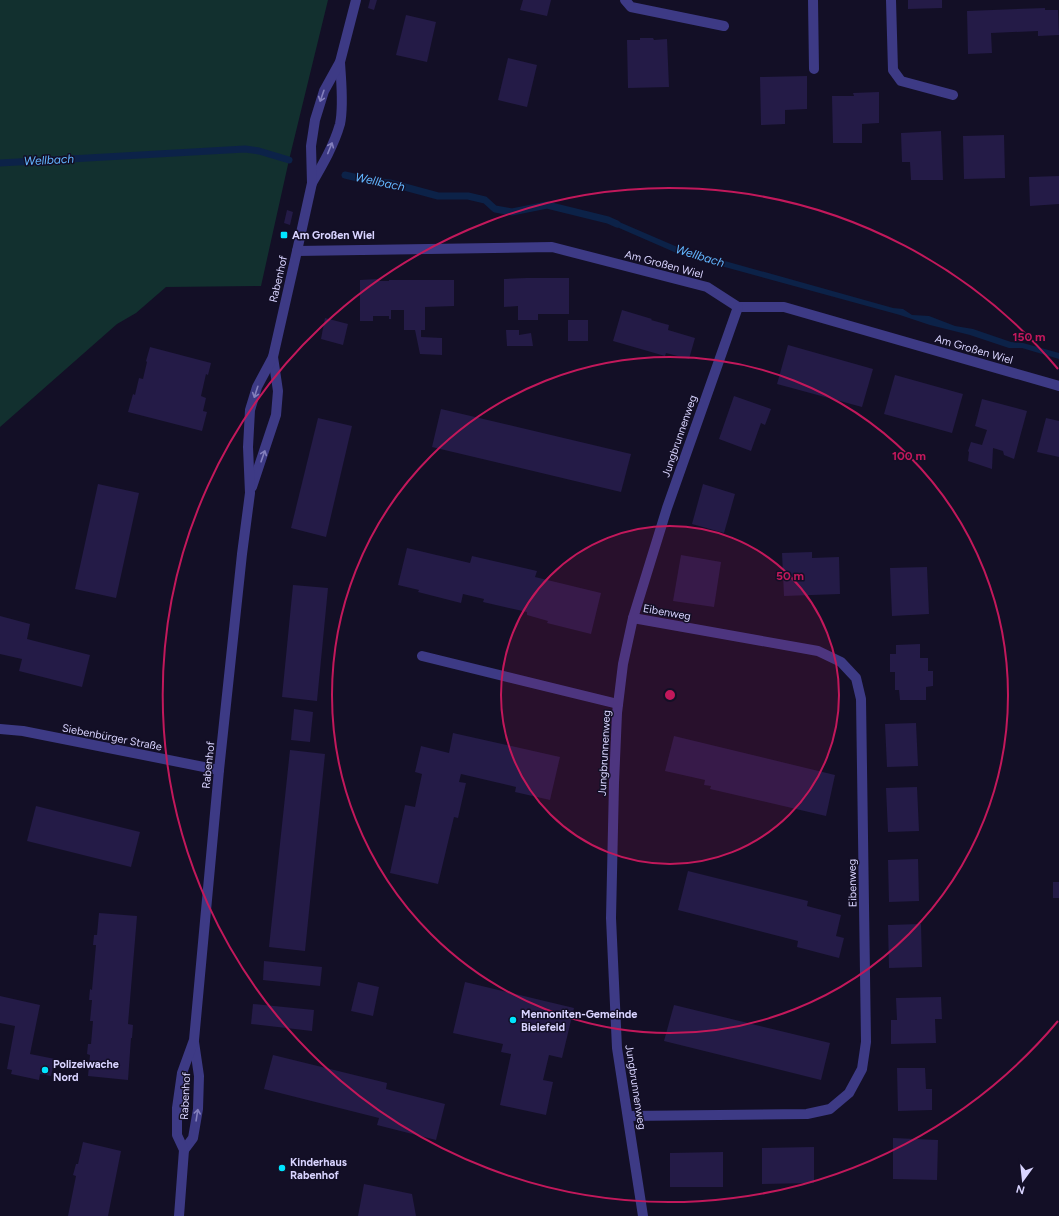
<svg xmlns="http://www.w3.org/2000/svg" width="1059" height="1216" viewBox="0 0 1059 1216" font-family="Figtree,sans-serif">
<rect width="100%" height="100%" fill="#130f26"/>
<path fill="#12302f" d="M0 0H328L289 160 261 286 166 287 136 313 117 324 0 427Z"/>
<path fill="#0c2248" d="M610 218 682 249 893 308 903 309 912 315 929 316 955 326 973 329 1011 342 1023 343 1059 353V359L1022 348H1009L970 335 930 325 900 315 681 255 610 224Z"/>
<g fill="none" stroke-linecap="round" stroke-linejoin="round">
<g stroke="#0c2248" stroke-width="7">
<path d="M0 163 245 149 259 151 289 160"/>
<path d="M345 175 371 181 390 183 438 196H468L485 200 495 209 512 212 547 205 608 220 617 224"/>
</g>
</g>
<g fill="#241b47">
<path d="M370 0H377L374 10 368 8Z"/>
<path d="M523 0H551L547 16 520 10Z"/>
<path d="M908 0H942V8L908 9Z"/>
<path d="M1045 8V10H1058L1059 35 1038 36V31L991 33 992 53 968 54 967 11Z"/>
<path d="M406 15 436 22 427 62 396 55Z"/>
<path d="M640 38H653L654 40 667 39 669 87 628 88 627 40H640Z"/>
<path d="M508 58 537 65 527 107 498 100Z"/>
<path d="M807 76V109L785 110V124L761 125 760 77Z"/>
<path d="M879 92V123L862 124V143H833L832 96H854L853 93Z"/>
<path d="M941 131 943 180H911L910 162H902L901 133Z"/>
<path d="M1004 135 1005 178 964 179 963 136Z"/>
<path d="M1059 176V204L1030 206 1029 177Z"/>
<path d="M287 210 293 212 290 225 284 223Z"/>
<path d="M527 278H569V314H538V320H518V306L504 307V279Z"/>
<path d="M378 279V281H389V280H454V306L425 307V330H421V337L442 338V355L420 354 415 330H404V310H391V319H389V316H373V321H360V280Z"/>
<path d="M622 310 652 319 651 320 669 325 668 330 695 338 689 359 666 353 665 356 613 341Z"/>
<path d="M325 318 348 324 343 345 321 339Z"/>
<rect x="568" y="320" width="20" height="21"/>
<path d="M506 330H519V335L531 333 533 346H507Z"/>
<path d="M788 345 873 369 862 407 777 384Z"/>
<path d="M150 347 211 363 208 375 206 374 201 396 206 398 203 411 207 412 202 431 128 412 133 394 135 395 139 378 143 379 147 362 146 361Z"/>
<path d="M895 375 963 394 952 433 884 414Z"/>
<path d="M734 396 771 409 765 425 761 423 751 451 719 439Z"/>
<path d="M982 399 1027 411 1014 459 1004 455 1003 451 993 448 992 469 968 461 969 452 968 451 971 442 982 445 987 430 975 426Z"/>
<path d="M441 409 631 454 621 492 432 447Z"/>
<path d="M318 418 352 426 326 537 291 528Z"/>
<path d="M1046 418 1059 421V457L1037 452Z"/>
<path d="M98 484 139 493 116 598 75 589Z"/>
<path d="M703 484 735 494 724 533 692 524Z"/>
<path d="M407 548 470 563 472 556 537 571 535 577 601 593 591 634 547 623 548 621 527 615V612L483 602 484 599 463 594 461 603 418 592 419 590 398 585Z"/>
<path d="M812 552V558L839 557 840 594 784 596 782 553Z"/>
<path d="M681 555 721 562 714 607 673 601Z"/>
<path d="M927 567 929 614 892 616 890 568Z"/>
<path d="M293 585 328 588 317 701 282 697Z"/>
<path d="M0 616 30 624 27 639 90 655 82 687 19 671 22 659 0 654Z"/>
<path d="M920 644V658H928V671H933V686L926 687V700H900L899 690H895V672H890V654H896V645Z"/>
<path d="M294 709 313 712 310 742 291 740Z"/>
<path d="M916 723 918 766 887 767 885 724Z"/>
<path d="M453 733 560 757 550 800 515 792 516 787 461 774 459 782 466 783 458 818 454 817 438 884 390 873 405 805 415 807 422 774 415 772 421 746 449 753Z"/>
<path d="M674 736 835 775 826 816 710 789 711 786 704 785 705 780 665 771Z"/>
<path d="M290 750 325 754 305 951 269 947Z"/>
<path d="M917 787 919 831 888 832 886 788Z"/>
<path d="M36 806 140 832 131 867 27 841Z"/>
<path d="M918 859 919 901 889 902 888 860Z"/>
<path d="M688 871 808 901 807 906 841 915 836 936 844 938 839 958 797 947 798 941 678 910Z"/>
<rect x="1053" y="882" width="6" height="16"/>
<path d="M99 913 137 916 128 1024 133 1025 132 1038H131L128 1080 88 1076 90 1055 87 1054 88 1044H91L93 1021H90L92 1000H89L90 989 92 990 96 945H93L94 935H97Z"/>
<path d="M921 924 922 967 889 968 888 925Z"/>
<path d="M264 961 322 967 320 986 263 980Z"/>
<path d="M358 982 379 987 373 1016 351 1011Z"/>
<path d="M465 982 574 1008 562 1058 549 1055 543 1080 553 1082 546 1115 500 1105 511 1054 501 1052 503 1044 453 1033Z"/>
<path d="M0 996 40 1005 30 1054 55 1059 51 1076 40 1074 39 1080 11 1074 12 1070 7 1069 15 1026 0 1023Z"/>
<path d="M941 997 942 1019H935L936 1043 891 1044V1020H897L896 998Z"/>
<path d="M253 1004 314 1010 312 1031 251 1024Z"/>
<path d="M674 1005 830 1043 821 1080 664 1041Z"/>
<path d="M273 1055 387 1083 386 1089 445 1104 436 1140 377 1125 379 1118 264 1089Z"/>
<path d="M897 1068H925L926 1089H932V1110L898 1111Z"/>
<path d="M893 1138 938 1140 937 1180 893 1179Z"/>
<path d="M83 1142 121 1151 108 1216H68L76 1176 73 1175 76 1164H78Z"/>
<path d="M814 1147V1183L762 1184V1148Z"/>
<path d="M723 1152V1187H670V1153Z"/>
<path d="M364 1184 412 1194 416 1216H358Z"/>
</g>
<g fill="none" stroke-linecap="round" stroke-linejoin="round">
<g stroke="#3d3a85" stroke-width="10">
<path d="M625 0 631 7 724 26"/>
<path d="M813 0 814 69"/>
<path d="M891 0 893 70 901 81 953 95"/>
<path d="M312 183C323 164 334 145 340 124 344 105 341 81 340 62"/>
<path d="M297 251 552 247 707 287 738 307H784L1059 386"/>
<path d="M252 487 276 415 278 391 273 357"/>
<path d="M422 656 618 704"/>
<path d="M0 729 23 731 219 770"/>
<path d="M628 1116 807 1114 830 1109 849 1093 862 1069 866 1042 861 699 856 678 841 662 818 651 633 618"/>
<path d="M184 1150 193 1138 198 1109 199 1076 194 1042"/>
<path d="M179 1216 184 1150 177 1135V1108L182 1073 194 1040 219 770 242 554 250 493 248 447 250 410 257 387 273 357 297 251 312 183 311 146 315 120 324 91 340 62 356 0"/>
<path d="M643 1216 617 1048 611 918 614 783 617 713 623 664 633 618 667 508 738 307"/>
</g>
</g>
<defs><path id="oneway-shaft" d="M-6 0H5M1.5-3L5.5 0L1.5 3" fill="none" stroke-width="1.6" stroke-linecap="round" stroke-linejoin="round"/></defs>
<g stroke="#837fbc">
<use href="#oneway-shaft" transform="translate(322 96) rotate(109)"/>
<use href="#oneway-shaft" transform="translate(330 148) rotate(-68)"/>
<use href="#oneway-shaft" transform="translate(256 392) rotate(108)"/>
<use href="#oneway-shaft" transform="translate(263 456) rotate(-71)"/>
<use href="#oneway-shaft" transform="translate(197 1115) rotate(-81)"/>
</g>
<circle cx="670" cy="695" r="169" fill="#c2185b" fill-opacity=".12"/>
<g fill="none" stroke="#c2185b" stroke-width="2">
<circle cx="670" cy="695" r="169"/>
<circle cx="670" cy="695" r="338"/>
<path d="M1058 1021A507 507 0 1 1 1058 369"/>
</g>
<g fill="#00e5ff" stroke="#130f26" stroke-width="1.5">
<rect x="280" y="231" width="8" height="8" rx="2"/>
<circle cx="513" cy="1020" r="4"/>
<circle cx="45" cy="1070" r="4"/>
<circle cx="282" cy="1168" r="4"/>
</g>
<g text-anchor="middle" stroke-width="3" stroke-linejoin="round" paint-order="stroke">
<g font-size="11" font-weight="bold" fill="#d9d4ff" stroke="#130f26" text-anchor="start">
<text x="292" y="239">Am Großen Wiel</text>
<text x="521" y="1018">Mennoniten-Gemeinde<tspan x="521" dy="13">Bielefeld</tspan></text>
<text x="53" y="1068">Polizeiwache<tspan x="53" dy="13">Nord</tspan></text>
<text x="290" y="1166">Kinderhaus<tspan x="290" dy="13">Rabenhof</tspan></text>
</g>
<g font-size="11" fill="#d9d4ff" stroke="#130f26">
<text transform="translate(664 264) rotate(15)" y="4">Am Großen Wiel</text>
<text transform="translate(278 279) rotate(-77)" y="4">Rabenhof</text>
<text transform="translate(974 349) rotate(16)" y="4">Am Großen Wiel</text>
<text transform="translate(679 436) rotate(-71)" y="4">Jungbrunnenweg</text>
<text transform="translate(667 612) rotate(10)" y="4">Eibenweg</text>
<text transform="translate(112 737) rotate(11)" y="4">Siebenbürger Straße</text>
<text transform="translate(604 753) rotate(-87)" y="4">Jungbrunnenweg</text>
<text transform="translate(208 765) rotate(-84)" y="4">Rabenhof</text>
<text transform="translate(852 883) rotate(-91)" y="4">Eibenweg</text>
<text transform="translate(636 1087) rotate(81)" y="4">Jungbrunnenweg</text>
<text transform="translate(185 1096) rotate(-87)" y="4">Rabenhof</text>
</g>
<g font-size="12" font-style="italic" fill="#62b6ff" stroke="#130f26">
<text transform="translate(49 160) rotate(-3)" y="4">Wellbach</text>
<text transform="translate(380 182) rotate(12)" y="4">Wellbach</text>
<text transform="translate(700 256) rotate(17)" y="4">Wellbach</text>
</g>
</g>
<circle cx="670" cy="695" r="6" fill="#c2185b" stroke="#130f26" stroke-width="2"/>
<g font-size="12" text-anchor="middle" font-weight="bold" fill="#c2185b" stroke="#130f26" stroke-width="3" stroke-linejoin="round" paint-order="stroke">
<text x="1029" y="341">150 m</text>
<text x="909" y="460">100 m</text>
<text x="790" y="580">50 m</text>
</g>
<g transform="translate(1023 1180) rotate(195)" stroke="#130f26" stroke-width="3" paint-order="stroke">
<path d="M0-3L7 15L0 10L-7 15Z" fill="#d9d4ff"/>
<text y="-6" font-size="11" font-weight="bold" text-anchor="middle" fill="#d9d4ff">N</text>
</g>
</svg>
